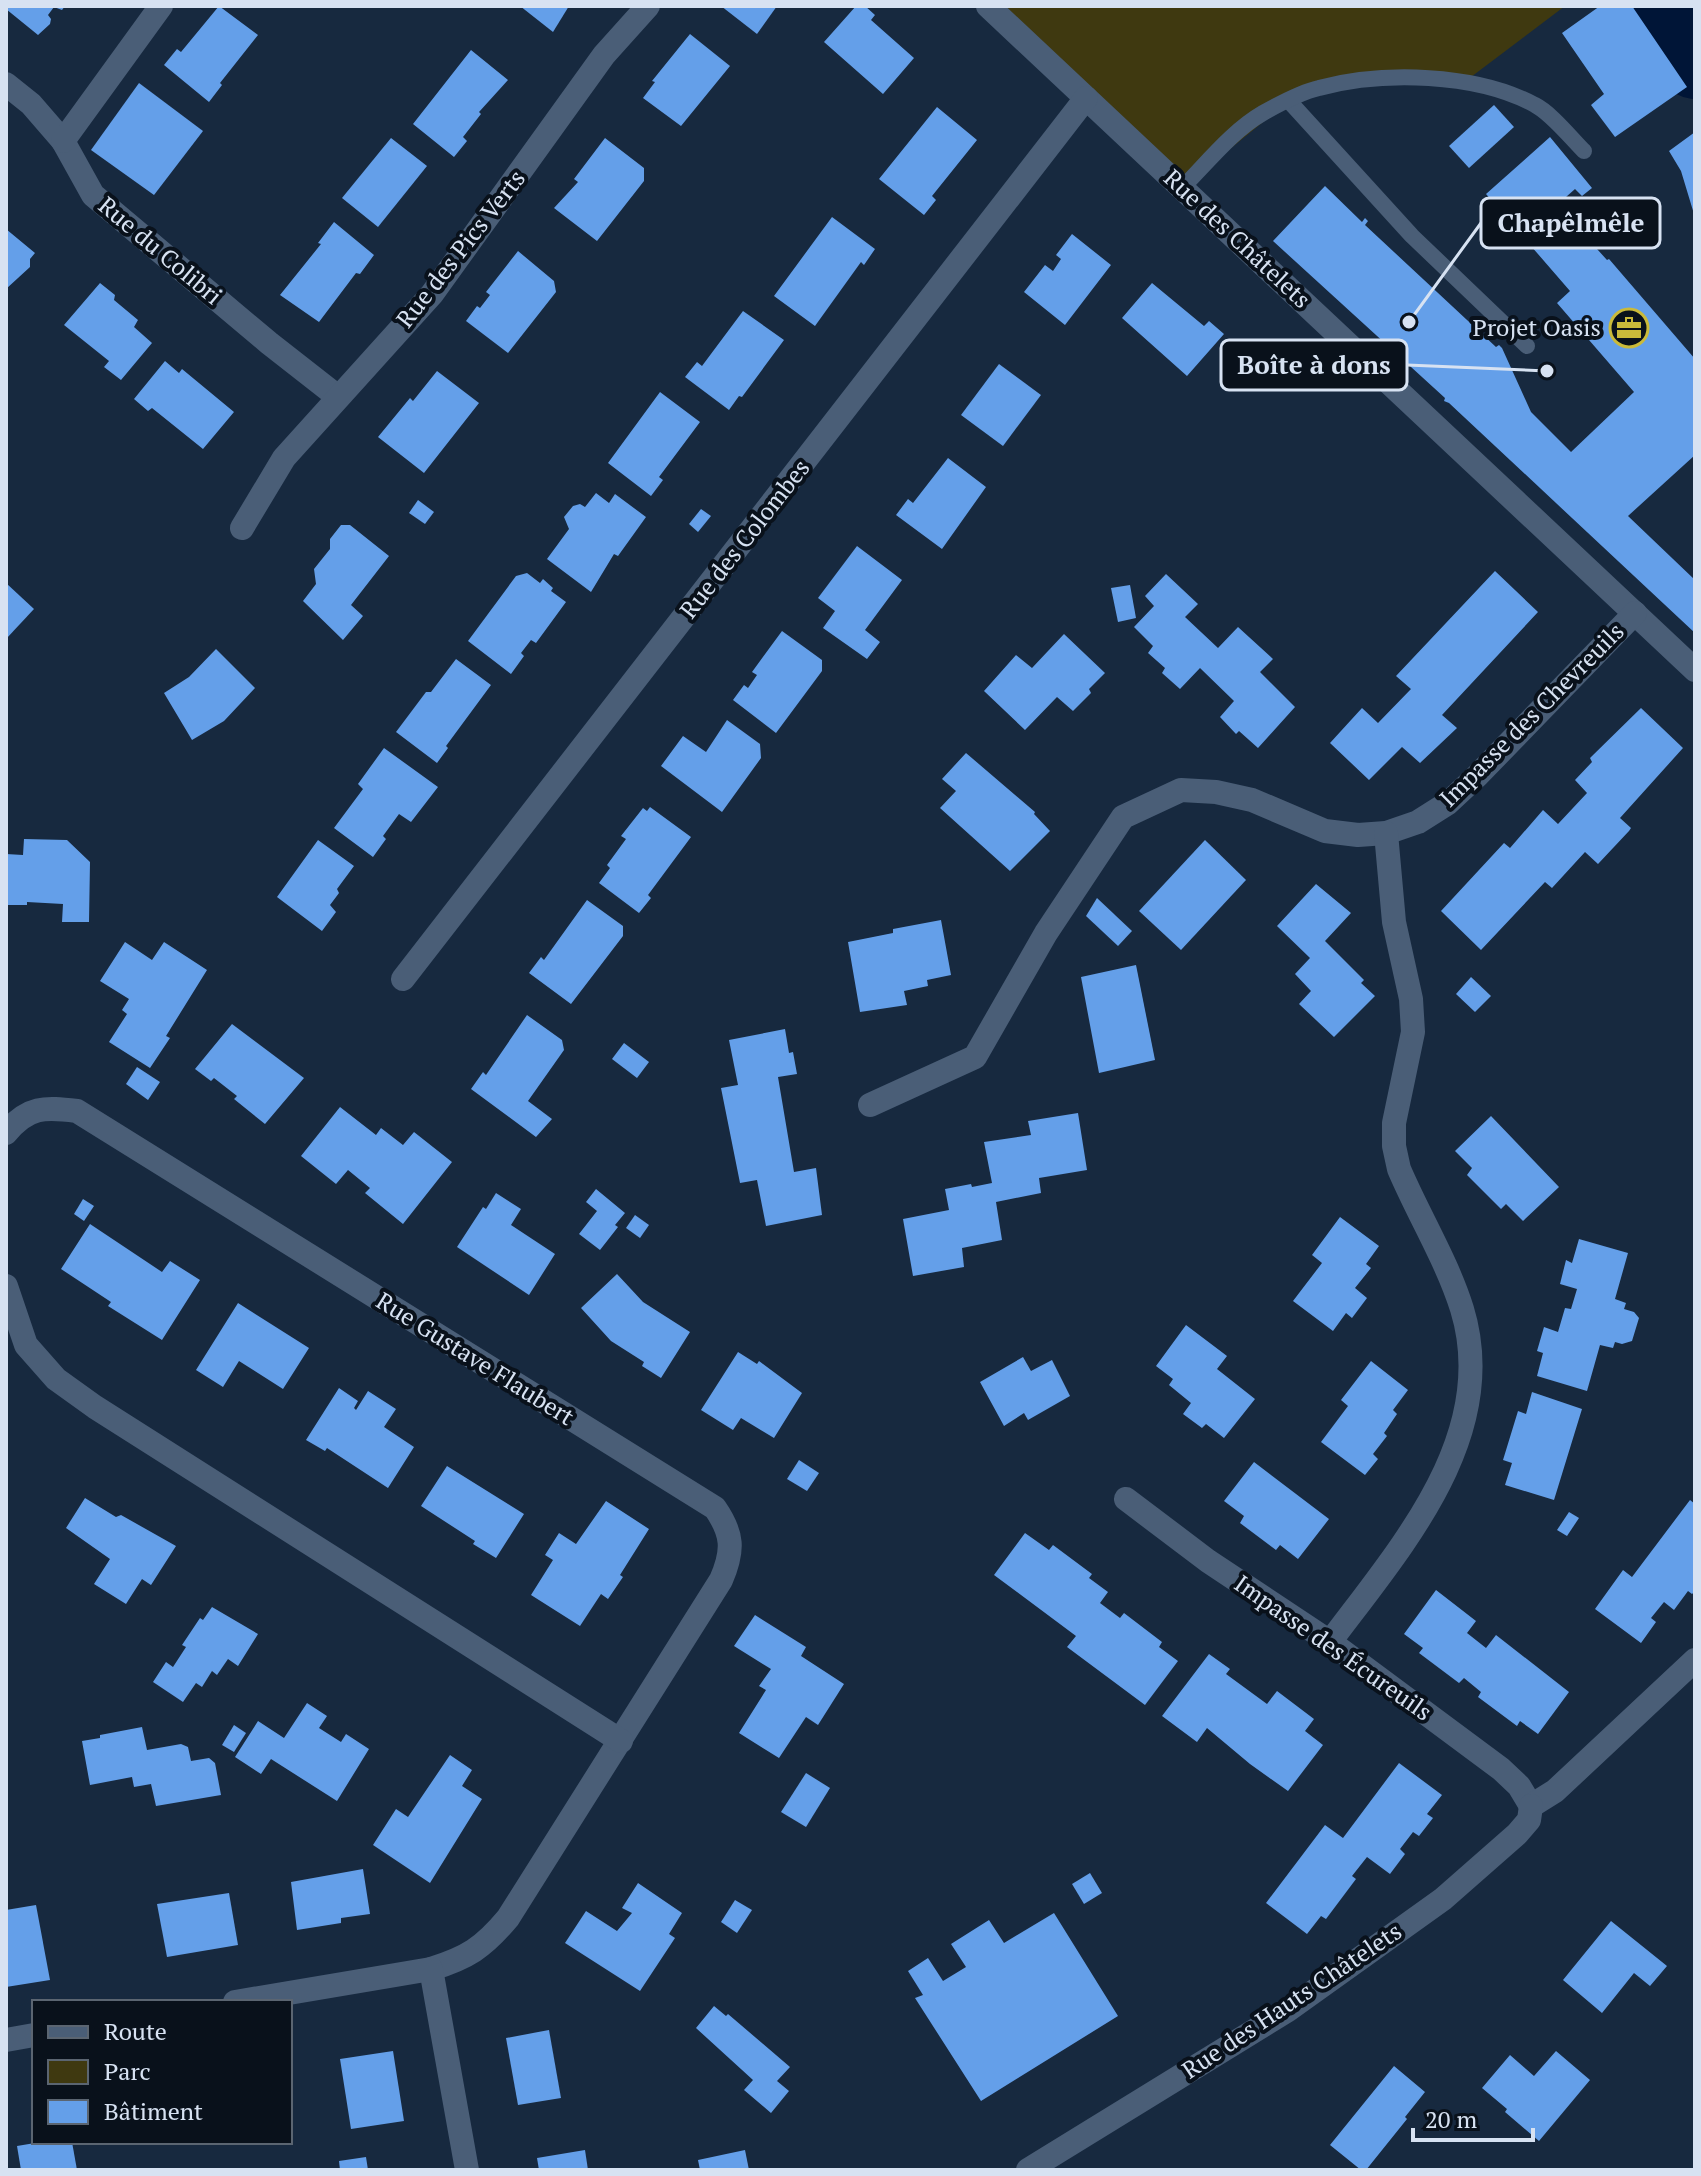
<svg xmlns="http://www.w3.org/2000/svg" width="1701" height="2176" viewBox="0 0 1701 2176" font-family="'PT Serif',serif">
<rect width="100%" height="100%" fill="#17293f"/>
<path fill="#3f3910" d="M987 6H1565L1471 77 1399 79 1289 101 1182 188Z"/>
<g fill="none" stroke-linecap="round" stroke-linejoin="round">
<path stroke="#001537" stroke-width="72" d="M1650 6 1695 63"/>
</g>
<g fill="#649fe9">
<path d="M6 6H65L62 10 54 7 48 15 51 19 50 24 38 35 6 9Z"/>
<path d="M219 6 258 35 220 83 222 85 209 102 164 65 177 49 181 52Z"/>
<path d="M520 6H569L553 32Z"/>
<path d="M721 6H777L757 34Z"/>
<path d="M856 6H865L875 15 871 20 914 58 883 94 824 42Z"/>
<path d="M1600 6H1632L1687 87 1615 137 1591 105 1604 94 1562 33Z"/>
<path d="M690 34 730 66 681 126 643 98 655 82 652 81Z"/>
<path d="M471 50 508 80 479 112 481 114 463 137 467 141 454 157 413 124Z"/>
<path d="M139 83 203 131 154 195 91 150Z"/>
<path d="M1494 105 1514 127 1469 168 1449 146Z"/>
<path d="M937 107 977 140 932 196 936 200 924 215 879 179Z"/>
<path d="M1695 132V214H1694L1681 171 1669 151Z"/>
<path d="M1550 137 1592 188 1582 196 1575 189 1557 205 1607 260 1609 259 1695 359V455L1628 516 1695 580V633L1449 403 1444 401 1445 398 1273 241 1325 186 1362 222 1365 218 1368 221 1365 225 1496 347 1499 345 1502 348 1531 412 1571 452 1634 392 1557 303 1570 291 1486 194Z"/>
<path d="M391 138 427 166 378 227 342 198Z"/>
<path d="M605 138 644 168V181L597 241 554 208 578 182 574 179Z"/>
<path d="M832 217 875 249 864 265 861 262 815 326 774 296Z"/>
<path d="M334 222 374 255 360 274 356 273 319 322 280 295 321 244 318 243Z"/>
<path d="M6 229 35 253 30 259V267L6 289Z"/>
<path d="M1072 234 1111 265 1065 325 1024 292 1045 265 1053 271 1061 259 1056 255Z"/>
<path d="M518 251 554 281 556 292 508 353 466 321 477 306 480 308 490 295 486 292Z"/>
<path d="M100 283 115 295 114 300 138 320 134 327 152 343 121 380 104 367 109 361 64 325Z"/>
<path d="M1152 283 1204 326 1209 321 1224 334 1187 376 1122 318Z"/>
<path d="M743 311 784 340 742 397 739 396 729 410 685 377 697 362 702 366Z"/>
<path d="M165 361 179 373 182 369 234 412 203 449 152 408 148 411 134 399Z"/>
<path d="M999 364 1041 395 1003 446 961 415Z"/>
<path d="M437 371 479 403 424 473 378 437 410 398 413 401Z"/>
<path d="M660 392 700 422 659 477 663 480 651 496 608 463Z"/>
<path d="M948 458 986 487 942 549 896 515 908 499 913 503Z"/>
<path d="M596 493 609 503 615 494 646 517 618 556 614 554 591 592 547 559 569 529 564 517 573 506 580 504 585 507Z"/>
<path d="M418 500 434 512 425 524 409 513Z"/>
<path d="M701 509 711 516 698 532 689 524Z"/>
<path d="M341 525H350L389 556 351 605 363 616 343 640 303 601 316 584 314 569 330 549V539Z"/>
<path d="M857 546 902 580 865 630 880 642 867 659 823 628 835 611 818 598Z"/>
<path d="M1495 571 1538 612 1442 715 1457 728 1420 763 1402 747 1369 780 1330 743 1362 708 1378 723 1411 689 1396 676Z"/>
<path d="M527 573 540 583 543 579 553 588 551 591 566 602 536 643 531 640 521 653 524 656 511 674 468 641 516 576Z"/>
<path d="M1166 574 1198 604 1185 617 1218 648 1238 627 1273 659 1260 672 1295 707 1258 748 1239 731 1236 734 1220 717 1234 701 1200 668 1180 689 1162 673 1165 668 1148 653 1153 646 1134 627 1154 606 1145 596Z"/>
<path d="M6 583 34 609 6 639Z"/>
<path d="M1130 585 1136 618 1118 622 1111 588Z"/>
<path d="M782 631 822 660V671L776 733 733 700 744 685 748 688 757 675 752 672Z"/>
<path d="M1064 634 1105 673 1089 689 1091 693 1073 711 1057 697 1025 730 984 691 1016 655 1032 668Z"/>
<path d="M216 649 255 688 224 721 192 740 164 693 189 677Z"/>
<path d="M456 659 491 685 446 746 448 748 437 763 396 732 426 692H431Z"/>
<path d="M1641 708 1683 748 1620 818 1631 828 1629 831 1598 864 1585 852 1552 888 1545 882 1481 950 1441 911 1504 843 1510 848 1543 810 1558 824 1587 793 1575 780 1592 762 1590 758Z"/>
<path d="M727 720 760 744 761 758 722 812 661 766 683 736 706 752Z"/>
<path d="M384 748 438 787 411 822 399 814 383 836 386 839 373 857 334 828 363 789 358 784Z"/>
<path d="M966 753 1035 812 1034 814 1050 831 1010 871 940 808 956 791 942 779Z"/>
<path d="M650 807 691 837 648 895 651 898 639 913 599 883 610 868 607 865 626 839 621 836 643 808 647 811Z"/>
<path d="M24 839 67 840 90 862 89 922H62L63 904 27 902V905H6V854L23 855Z"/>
<path d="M318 840 354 866 337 889 339 893 330 905 336 912 322 931 277 897Z"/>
<path d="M1205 840 1246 880 1181 950 1139 911Z"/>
<path d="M1316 884 1351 913 1325 941 1364 980 1361 983 1375 996 1334 1037 1299 1004 1311 991 1295 974 1310 958 1277 926Z"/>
<path d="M1097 898 1132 931 1118 946 1086 916Z"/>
<path d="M587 900 623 926V936L571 1004 529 973 541 957 544 960Z"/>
<path d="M941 920 951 975 927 980 928 986 904 991 907 1005 860 1012 848 942 893 933V929Z"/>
<path d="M125 942 152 960 164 942 207 970 166 1036 170 1038 150 1068 109 1042 127 1014 122 1010 129 999 100 981Z"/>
<path d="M1136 965 1155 1060 1099 1073 1081 977Z"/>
<path d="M1471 977 1491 996 1475 1012 1456 994Z"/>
<path d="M527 1015 562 1040 564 1050 528 1101 552 1119 536 1137 471 1089 483 1072 486 1075Z"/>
<path d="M232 1024 304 1078 265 1124 234 1099 237 1096 214 1078 211 1081 195 1069Z"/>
<path d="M785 1029 789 1053 793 1052 797 1074 778 1077 794 1172 816 1168 822 1215 766 1226 757 1180 740 1183 721 1088 738 1085 729 1040Z"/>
<path d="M624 1043 649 1062 637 1078 612 1059Z"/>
<path d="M137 1067 160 1082 148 1100 126 1084Z"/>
<path d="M340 1107 376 1135 381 1128 403 1145 414 1132 452 1162 403 1224 365 1193 370 1188 348 1170 336 1184 301 1156Z"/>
<path d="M1078 1113 1087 1170 1039 1178 1041 1193 996 1202 1002 1240 962 1248 964 1267 913 1276 903 1219 949 1210 945 1189 971 1184 972 1187 992 1183 984 1142 1031 1135 1028 1121Z"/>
<path d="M1491 1116 1559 1187 1523 1221 1506 1204 1501 1209 1467 1175 1472 1168 1455 1151Z"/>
<path d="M596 1189 625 1213 615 1225 618 1227 600 1250 579 1234 597 1211 586 1202Z"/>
<path d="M496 1193 521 1209 511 1225 555 1254 529 1295 457 1247 483 1207 486 1209Z"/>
<path d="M83 1199 94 1206 84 1221 74 1214Z"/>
<path d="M635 1215 649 1225 640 1238 626 1228Z"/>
<path d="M1340 1217 1379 1246 1366 1264 1371 1268 1355 1288 1367 1298 1352 1318 1346 1313 1333 1331 1293 1301 1322 1263 1312 1255Z"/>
<path d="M90 1224 162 1272 170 1261 200 1280 162 1340 108 1306 111 1302 61 1269Z"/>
<path d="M1579 1239 1628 1253 1615 1299 1626 1303 1624 1309 1634 1312 1639 1318 1632 1341 1622 1344 1615 1342 1613 1348 1600 1345 1587 1391 1537 1376 1543 1353 1537 1351 1544 1327 1558 1332 1565 1308 1571 1309 1577 1289 1560 1284 1566 1260 1572 1263Z"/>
<path d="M617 1274 643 1302 690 1332 661 1378 642 1366 644 1362 611 1341 581 1308Z"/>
<path d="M238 1303 309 1348 283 1389 239 1361 223 1387 196 1370Z"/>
<path d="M1186 1325 1227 1356 1217 1369 1255 1399 1224 1438 1206 1424 1202 1428 1183 1414 1191 1403 1169 1385 1173 1379 1156 1366Z"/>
<path d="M738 1352 757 1364 759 1361 802 1393 774 1438 741 1418 733 1430 701 1410Z"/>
<path d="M1023 1357 1031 1371 1052 1360 1070 1396 1028 1420 1024 1413 1004 1426 980 1382Z"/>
<path d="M1371 1361 1408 1390 1393 1410 1397 1414 1384 1433 1387 1436 1373 1454 1378 1459 1365 1475 1321 1442 1348 1406 1341 1400Z"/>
<path d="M339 1388 358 1401 354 1408 356 1410 368 1391 396 1409 384 1427 414 1447 388 1488 327 1448 325 1451 306 1440Z"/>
<path d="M1532 1392 1582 1409 1554 1500 1505 1485 1512 1463 1503 1460 1518 1411 1526 1414Z"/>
<path d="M799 1460 819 1473 807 1491 787 1479Z"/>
<path d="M1254 1462 1329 1519 1298 1559 1280 1545 1276 1550 1240 1523 1244 1516 1224 1501Z"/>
<path d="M447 1466 524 1514 496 1558 473 1544 475 1541 421 1506Z"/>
<path d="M85 1498 116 1517 121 1515 176 1546 151 1585 142 1579 126 1604 94 1584 110 1559 66 1528Z"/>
<path d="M1690 1500 1695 1504V1591L1692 1594 1688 1591 1674 1610 1664 1602 1651 1618 1656 1622 1641 1643 1595 1609 1623 1570 1632 1577Z"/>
<path d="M606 1501 649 1529 620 1575 623 1577 608 1599 601 1594 580 1626 531 1595 553 1560 545 1555 559 1533 576 1544Z"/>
<path d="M1569 1512 1579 1518 1567 1536 1557 1530Z"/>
<path d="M1025 1533 1049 1550 1053 1545 1092 1574 1089 1578 1108 1592 1100 1603 1120 1618 1124 1613 1162 1642 1159 1647 1178 1661 1145 1705 1067 1647 1076 1636 994 1575Z"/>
<path d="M1436 1590 1476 1621 1467 1633 1486 1648 1496 1635 1569 1692 1538 1734 1520 1721 1517 1726 1478 1697 1481 1692 1464 1678 1459 1683 1419 1653 1423 1648 1404 1634Z"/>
<path d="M212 1607 258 1634 238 1666 228 1659 217 1675 212 1671 202 1687 196 1683 183 1702 153 1682 166 1662 173 1667 186 1647 182 1645 200 1618 203 1620Z"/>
<path d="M755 1615 806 1647 801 1656 844 1684 818 1725 806 1717 779 1758 739 1733 766 1690 759 1686 771 1669 734 1646Z"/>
<path d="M1209 1654 1230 1669 1226 1674 1267 1704 1277 1691 1314 1719 1305 1731 1323 1745 1288 1791 1250 1764 1207 1728 1197 1742 1162 1716Z"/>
<path d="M307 1703 327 1716 319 1728 341 1742 346 1734 369 1749 337 1801 271 1759 261 1774 235 1757 258 1721 284 1738Z"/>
<path d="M234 1725 246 1733 234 1752 222 1745Z"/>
<path d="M142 1727 147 1750 181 1744 188 1747 191 1761 209 1758 215 1763 221 1795 156 1806 151 1784 134 1787 132 1777 90 1785 82 1741 100 1738V1735Z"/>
<path d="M450 1755 472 1770 462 1786 482 1799 430 1883 373 1845 396 1809 408 1817Z"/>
<path d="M1399 1763 1442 1795 1427 1814 1433 1818 1419 1836 1413 1832 1400 1849 1405 1854 1390 1874 1367 1857 1352 1876 1356 1879 1326 1919 1321 1916 1307 1934 1266 1903 1325 1825 1343 1838Z"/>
<path d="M806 1773 830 1788 806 1827 781 1812Z"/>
<path d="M363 1869 370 1914 341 1918V1923L297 1930 291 1882Z"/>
<path d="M1090 1873 1102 1893 1084 1904 1072 1884Z"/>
<path d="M638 1883 682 1913 669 1934 675 1938 640 1991 565 1943 586 1911 617 1931 632 1913 622 1908Z"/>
<path d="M229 1893 238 1945 167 1957 157 1904Z"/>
<path d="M735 1900 752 1910 737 1933 721 1922Z"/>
<path d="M36 1905 50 1980 6 1987V1910Z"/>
<path d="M1054 1913 1118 2016 981 2101 915 1998 923 1995 908 1971 928 1958 943 1981 966 1967 951 1944 989 1920 1004 1943Z"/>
<path d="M1611 1921 1667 1966 1650 1986 1634 1973 1602 2013 1563 1980Z"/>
<path d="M714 2006 726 2016 728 2014 790 2067 777 2081 789 2091 771 2113 744 2090 753 2080 696 2028Z"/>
<path d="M549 2030 561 2098 518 2105 506 2038Z"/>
<path d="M393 2051 404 2121 351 2129 340 2059Z"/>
<path d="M1556 2051 1590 2080 1539 2141 1505 2112 1507 2109 1482 2088 1510 2055 1534 2076Z"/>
<path d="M1394 2066 1425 2092 1405 2117 1407 2119 1366 2170H1361L1330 2145Z"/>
<path d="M41 2142H72L77 2170H21L17 2146Z"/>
<path d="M585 2150 588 2170H539L537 2158Z"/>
<path d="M745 2150 749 2170H700L698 2160Z"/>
<path d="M366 2157 368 2170H340L339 2161Z"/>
</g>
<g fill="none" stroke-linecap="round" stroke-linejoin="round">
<g stroke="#4a5e77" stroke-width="16">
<path d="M1289 101 1412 236 1527 346"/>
<path d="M1182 188C1207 163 1232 131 1263 113 1279 104 1301 92 1319 88 1383 71 1476 73 1535 105 1551 113 1571 138 1584 151"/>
</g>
<g stroke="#4a5e77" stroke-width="24">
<path d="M988 6 1695 670"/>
<path d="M6 84 31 104 63 141 93 195 269 343 338 397"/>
<path d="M63 141 161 6"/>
<path d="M242 528 284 458 432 294 604 55 648 6"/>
<path d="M403 979 1086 98"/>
<path d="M870 1105 975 1057 1046 933 1123 817 1181 790 1216 792 1252 800 1325 831 1358 835 1386 833 1418 822 1448 803 1478 775 1635 613"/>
<path d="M6 1133C28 1106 45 1107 77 1111L715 1508C733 1534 734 1550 721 1580L508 1918C483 1948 467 1958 431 1969"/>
<path d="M6 1286 26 1345 56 1379 95 1407 621 1741"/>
<path d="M1126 1499 1208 1561 1330 1642 1501 1769 1519 1786 1531 1806"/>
<path d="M1330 1642C1400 1548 1501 1436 1462 1309 1447 1261 1419 1216 1399 1169L1394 1146V1123L1413 1032 1411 999 1394 922 1386 833"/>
<path d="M1531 1806 1555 1791 1695 1660"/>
<path d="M235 2002 431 1969 467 2170"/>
<path d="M6 2040 34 2035"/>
<path d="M1028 2170 1288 2010 1443 1899 1517 1834 1529 1820 1531 1806"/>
</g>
</g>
<defs>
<symbol id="office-ring" viewBox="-11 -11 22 22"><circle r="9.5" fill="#09111b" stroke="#caba3a" stroke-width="1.5"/><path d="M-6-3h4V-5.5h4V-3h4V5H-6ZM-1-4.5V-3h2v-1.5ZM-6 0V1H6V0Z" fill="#caba3a"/></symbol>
</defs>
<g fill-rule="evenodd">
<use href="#office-ring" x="1607" y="306" width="44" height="44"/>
</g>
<g text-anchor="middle" stroke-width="8" stroke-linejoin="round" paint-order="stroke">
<g font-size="24" fill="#d7e2f2" stroke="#09111b">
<text transform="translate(1237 239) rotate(43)" y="8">Rue des Châtelets</text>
<text transform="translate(461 249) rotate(-52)" y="8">Rue des Pics Verts</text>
<text transform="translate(160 251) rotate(40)" y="8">Rue du Colibri</text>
<text transform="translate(745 539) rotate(-52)" y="8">Rue des Colombes</text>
<text transform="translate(1532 715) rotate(-45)" y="8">Impasse des Chevreuils</text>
<text transform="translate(475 1359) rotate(32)" y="8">Rue Gustave Flaubert</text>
<text transform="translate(1333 1648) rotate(35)" y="8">Impasse des Écureuils</text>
<text transform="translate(1292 2001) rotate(-34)" y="8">Rue des Hauts Châtelets</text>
</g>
<g font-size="24" fill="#d7e2f2" stroke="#09111b" text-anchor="end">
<text x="1601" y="336">Projet Oasis</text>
</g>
</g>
<path fill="none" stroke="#d7e2f2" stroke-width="3" d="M1409 322L1481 223M1547 371L1407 365"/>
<g fill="#d7e2f2" stroke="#09111b" stroke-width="3">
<circle cx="1409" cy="322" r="8"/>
<circle cx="1547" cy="371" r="8"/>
</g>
<g fill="#09111b" stroke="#d7e2f2" stroke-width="3">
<rect x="1481" y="198" width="179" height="50" rx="8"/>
<rect x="1221" y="340" width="186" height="50" rx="8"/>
</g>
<g font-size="26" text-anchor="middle" font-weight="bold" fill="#d7e2f2">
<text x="1571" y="232">Chapêlmêle</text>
<text x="1314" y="374">Boîte à dons</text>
</g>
<rect width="1701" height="2176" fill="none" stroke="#d7e2f2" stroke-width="16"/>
<rect x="32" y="2000" width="260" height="144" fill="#09111b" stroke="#5b6571" stroke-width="2"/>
<rect x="48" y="2026" width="40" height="12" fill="#4a5e77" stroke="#5b6571" stroke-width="2"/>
<text x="104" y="2040" font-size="24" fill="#d7e2f2">Route</text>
<rect x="48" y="2060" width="40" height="24" fill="#3f3910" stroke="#5b6571" stroke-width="2"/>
<text x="104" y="2080" font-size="24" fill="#d7e2f2">Parc</text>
<rect x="48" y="2100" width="40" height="24" fill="#649fe9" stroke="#5b6571" stroke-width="2"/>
<text x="104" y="2120" font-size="24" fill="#d7e2f2">Bâtiment</text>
<path d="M1413 2128v12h120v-12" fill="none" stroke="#d7e2f2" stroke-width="4"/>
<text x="1425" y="2128" font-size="24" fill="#d7e2f2" stroke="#09111b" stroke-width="6" paint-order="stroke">20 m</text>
</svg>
